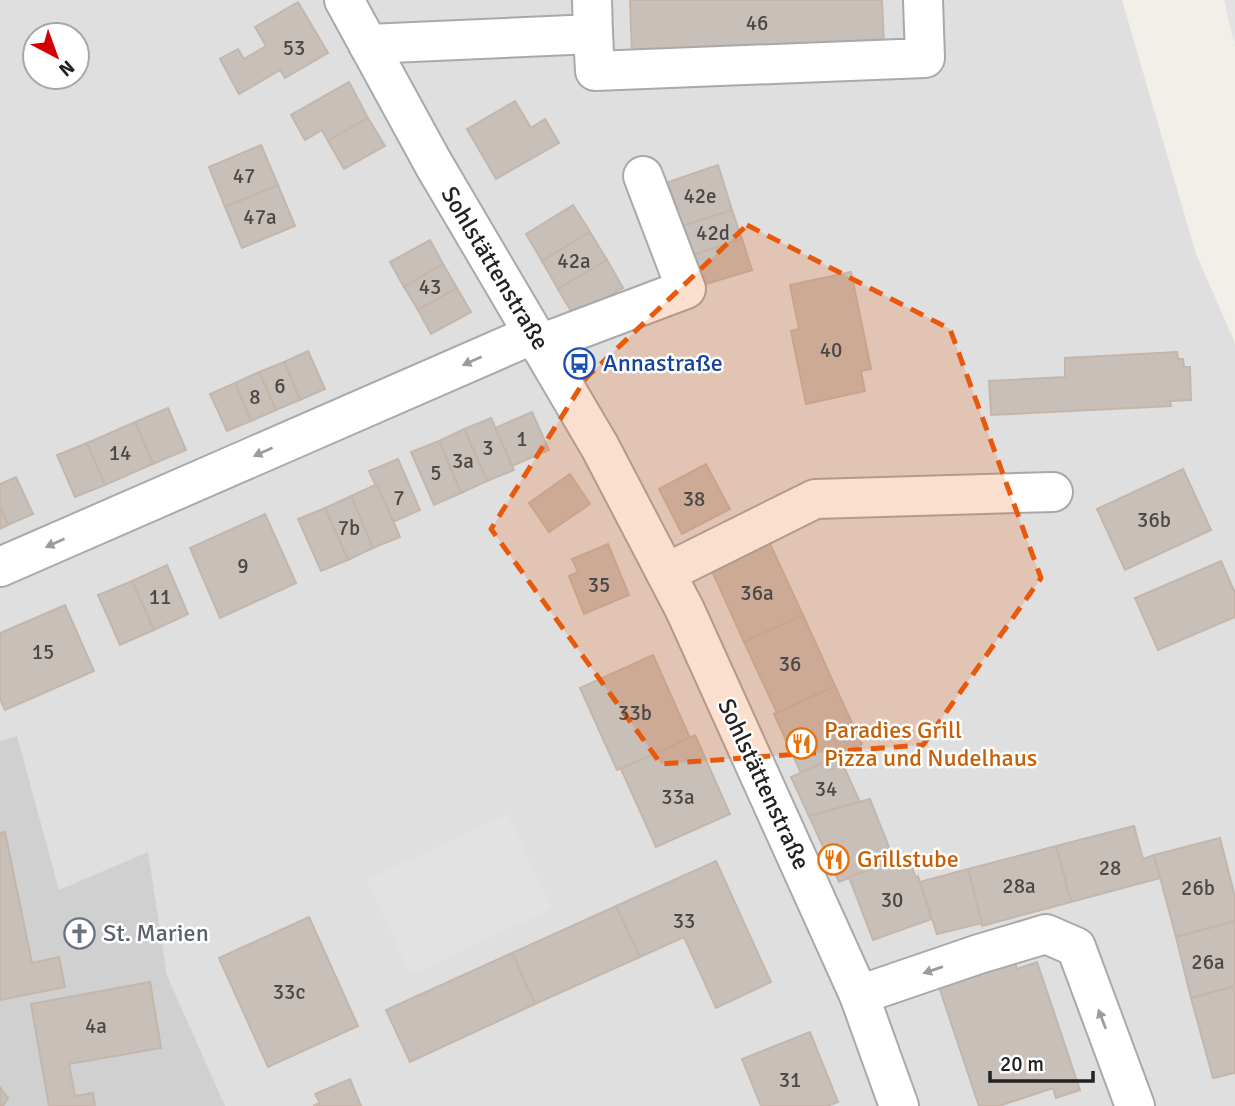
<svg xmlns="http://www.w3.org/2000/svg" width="1235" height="1106" viewBox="0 0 1235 1106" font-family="Signika,sans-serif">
<rect width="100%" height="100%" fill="#f2efe9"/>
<path fill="#e0dfdf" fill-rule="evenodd" d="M0 0H1122L1196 254 1235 343V1106H0ZM35 35H77V77H35Z"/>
<path fill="#d0d0d0" d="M17 736 59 890 148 852 167 976 225 1106H0V741Z"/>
<g fill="#e2e2e2">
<path d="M1224 0H1235V43L1232 35Z"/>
<path d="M507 814 552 908 411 975 367 880Z"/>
</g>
<g fill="#c7bfb8" stroke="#c4b6ab" stroke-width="2">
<path d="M630 0H882L884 46 632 55Z"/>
<path d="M298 2 328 53 285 78 280 70 239 94 220 59 238 49 244 59 266 46 255 27Z"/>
<path d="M349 82 368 118 328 141 322 130 305 140 291 115Z"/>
<path d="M515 101 531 128 545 119 559 143 496 179 467 129Z"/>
<path d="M368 118 385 146 344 169 328 141Z"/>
<path d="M261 145 278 185 225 207 209 167Z"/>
<path d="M718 165 732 210 683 226 668 182Z"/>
<path d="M278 185 295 226 242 248 225 207Z"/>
<path d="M573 205 590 232 542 261 526 234Z"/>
<path d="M732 210 742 239 693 255 683 226Z"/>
<path d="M590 232 607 260 558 289 542 261Z"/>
<path d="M742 239 752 270 703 285 693 255Z"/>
<path d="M430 240 443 264 404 287 390 262Z"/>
<path d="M607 260 623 288 574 316 558 289Z"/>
<path d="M443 264 457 288 418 310 404 287Z"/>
<path d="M851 272 871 369 861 371 865 391 806 404 791 331 799 329 790 285Z"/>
<path d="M457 288 471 312 431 334 418 310Z"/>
<path d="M308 351 325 389 300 400 284 362Z"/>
<path d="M1177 352 1178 359H1183L1184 367H1190L1191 400 1170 401 1171 406 991 415 989 381 1065 377V358Z"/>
<path d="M284 362 300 400 276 410 259 372Z"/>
<path d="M259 372 276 410 251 421 235 383Z"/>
<path d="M235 383 251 421 227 431 210 394Z"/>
<path d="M168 408 186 450 153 464 135 422Z"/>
<path d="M532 412 549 450 512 466 495 428Z"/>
<path d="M491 418 514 470 487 481 464 429Z"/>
<path d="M135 422 153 464 105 485 87 443Z"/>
<path d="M464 429 487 481 461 493 439 441Z"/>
<path d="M439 441 461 493 434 505 411 452Z"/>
<path d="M87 443 105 485 75 497 57 455Z"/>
<path d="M398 459 420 510 393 522 369 471Z"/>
<path d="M706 464 730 509 682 534 659 489Z"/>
<path d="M1183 469 1211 530 1125 570 1097 509Z"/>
<path d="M570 474 590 504 549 532 529 503Z"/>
<path d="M16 477 33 514 8 525 0 507V484Z"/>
<path d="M377 484 400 537 373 548 351 496Z"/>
<path d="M351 496 373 548 348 560 325 508Z"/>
<path d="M0 507 8 525 0 529Z"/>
<path d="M325 508 348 560 321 571 298 519Z"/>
<path d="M265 514 296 583 220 618 190 548Z"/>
<path d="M608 544 629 595 584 614 569 576 578 572 572 559Z"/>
<path d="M770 544 803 615 744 642 712 571Z"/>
<path d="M1221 561 1235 593V617L1158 650 1135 598Z"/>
<path d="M167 565 188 614 154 630 132 581Z"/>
<path d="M132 581 154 630 120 645 98 595Z"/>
<path d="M65 605 94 671 5 710 0 699V633Z"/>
<path d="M803 615 835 686 777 713 744 642Z"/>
<path d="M653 655 690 738 617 770 580 688Z"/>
<path d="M835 686 862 744 801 773 774 714Z"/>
<path d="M695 735 730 814 656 847 621 769Z"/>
<path d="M839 756 860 802 809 816 791 777Z"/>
<path d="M870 799 894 860 839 882 809 816Z"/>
<path d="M1134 826 1143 859 1154 855 1160 878 1071 902 1056 846Z"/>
<path d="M5 832 32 963 59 957 65 987 0 1000V833Z"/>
<path d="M1220 838 1235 897V921L1176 937 1154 855Z"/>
<path d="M1056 846 1071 902 982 926 968 869Z"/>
<path d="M907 855 916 878 918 876 932 919 873 940 849 877Z"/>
<path d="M716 861 771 982 716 1008 684 937 640 957 616 906Z"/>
<path d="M968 869 982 923 937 934 920 882Z"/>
<path d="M616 906 640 957 535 1004 512 953Z"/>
<path d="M309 917 358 1026 268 1067 219 958Z"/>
<path d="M1235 921V986L1191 998 1176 937Z"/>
<path d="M512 953 535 1004 410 1062 386 1010Z"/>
<path d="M1014 959 1017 969 1037 962 1080 1090 1056 1098 1053 1088 999 1106H979L938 984Z"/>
<path d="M150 982 161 1048 69 1064 75 1096 93 1093 95 1106H49L31 1004Z"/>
<path d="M1235 986V1073L1213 1078 1191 998Z"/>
<path d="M810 1032 838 1102 827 1106H761L742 1059Z"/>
<path d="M350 1079 361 1106H313L320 1103 315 1094Z"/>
<path d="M0 1087 8 1098 3 1106H0Z"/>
</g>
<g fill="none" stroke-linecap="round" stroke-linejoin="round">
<defs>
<g id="minor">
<path d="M344 0 433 163 600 447 685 610 859 995 899 1106"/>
<path d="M593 34 595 71 925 58 923 0"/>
<path d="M368 44 593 34 592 0"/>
<path d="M540 344 686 289 643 176"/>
<path d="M0 567 534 334"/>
<path d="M666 573 815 499 1053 492"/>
<path d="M859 995 979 954 1046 934 1076 947 1135 1106"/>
</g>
</defs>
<use href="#minor" stroke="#a9a9a9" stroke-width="42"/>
<use href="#minor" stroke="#fff" stroke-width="38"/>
</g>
<defs><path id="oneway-solid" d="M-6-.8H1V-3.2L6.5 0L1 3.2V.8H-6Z" transform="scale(1.75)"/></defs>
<g fill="#9c9c9c">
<use href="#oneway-solid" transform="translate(472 361) rotate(156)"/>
<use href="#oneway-solid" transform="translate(263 452) rotate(156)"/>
<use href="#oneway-solid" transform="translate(55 543) rotate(156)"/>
<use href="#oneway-solid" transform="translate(933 970) rotate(161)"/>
<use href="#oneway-solid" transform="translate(1102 1019) rotate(-111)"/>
</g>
<path fill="#e8590c" fill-opacity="0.2" stroke="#e8590c" stroke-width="5" stroke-dasharray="14 9" stroke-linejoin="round" d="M747 225 950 329 1041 578 923 745 661 764 491 529 586 378Z"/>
<defs>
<symbol id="bus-ring" viewBox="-11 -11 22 22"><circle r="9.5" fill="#fff" stroke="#1a4fb4" stroke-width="1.5"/><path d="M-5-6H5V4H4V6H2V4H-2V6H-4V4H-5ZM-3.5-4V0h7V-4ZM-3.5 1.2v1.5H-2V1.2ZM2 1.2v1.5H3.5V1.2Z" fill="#1a4fb4"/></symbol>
<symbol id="restaurant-ring" viewBox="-11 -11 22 22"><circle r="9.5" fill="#fff" stroke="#e8710a" stroke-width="1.5"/><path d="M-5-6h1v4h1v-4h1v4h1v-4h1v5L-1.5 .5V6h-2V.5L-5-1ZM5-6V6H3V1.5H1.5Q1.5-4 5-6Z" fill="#e8710a"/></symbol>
<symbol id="church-ring" viewBox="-11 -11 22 22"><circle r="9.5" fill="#fff" stroke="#6b7280" stroke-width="1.5"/><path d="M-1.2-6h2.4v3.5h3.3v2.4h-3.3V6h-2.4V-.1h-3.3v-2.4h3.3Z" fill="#6b7280"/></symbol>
</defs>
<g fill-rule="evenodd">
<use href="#bus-ring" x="562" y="346" width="35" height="35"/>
<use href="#restaurant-ring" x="784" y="726" width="35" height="35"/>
<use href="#restaurant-ring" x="816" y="842" width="35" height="35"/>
<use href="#church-ring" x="62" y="916" width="35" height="35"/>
</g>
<g text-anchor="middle" stroke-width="5" stroke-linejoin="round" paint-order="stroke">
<g font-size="21" fill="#4b4948">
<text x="757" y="30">46</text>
<text x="294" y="55">53</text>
<text x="244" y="183">47</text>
<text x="700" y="203">42e</text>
<text x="260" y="224">47a</text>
<text x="713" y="240">42d</text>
<text x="574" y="268">42a</text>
<text x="430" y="294">43</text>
<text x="831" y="357">40</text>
<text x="280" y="393">6</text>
<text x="255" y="404">8</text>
<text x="522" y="446">1</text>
<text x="488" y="455">3</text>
<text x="120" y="460">14</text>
<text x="463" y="468">3a</text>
<text x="436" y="480">5</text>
<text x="399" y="505">7</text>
<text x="694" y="506">38</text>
<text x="1154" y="527">36b</text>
<text x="349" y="535">7b</text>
<text x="243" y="573">9</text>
<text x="599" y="592">35</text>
<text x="757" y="600">36a</text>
<text x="160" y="604">11</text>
<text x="43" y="659">15</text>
<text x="790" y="671">36</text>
<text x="635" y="720">33b</text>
<text x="826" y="796">34</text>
<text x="678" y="804">33a</text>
<text x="1110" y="875">28</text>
<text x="1019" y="893">28a</text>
<text x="1198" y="895">26b</text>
<text x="892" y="907">30</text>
<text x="684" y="928">33</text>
<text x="1208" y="969">26a</text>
<text x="289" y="999">33c</text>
<text x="96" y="1033">4a</text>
<text x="790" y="1087">31</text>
</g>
<g font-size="24" fill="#222" stroke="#fff">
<text transform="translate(495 268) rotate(59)" y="8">Sohlstättenstraße</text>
<text transform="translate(764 784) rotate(65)" y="8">Sohlstättenstraße</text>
</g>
<g font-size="24" fill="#164399" stroke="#fff" text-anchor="start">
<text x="603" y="371">Annastraße</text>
</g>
<g font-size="24" fill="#c56008" stroke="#fff" text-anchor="start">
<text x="824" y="738">Paradies Grill<tspan x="824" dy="28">Pizza und Nudelhaus</tspan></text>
<text x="857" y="867">Grillstube</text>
</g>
<g font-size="24" fill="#5b616d" stroke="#fff" text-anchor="start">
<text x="103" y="941">St. Marien</text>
</g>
</g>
<g transform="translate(56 56) rotate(139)"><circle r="33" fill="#ffffff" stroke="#a7a7a7" stroke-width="2"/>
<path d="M0-5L12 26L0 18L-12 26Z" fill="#d40000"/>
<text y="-10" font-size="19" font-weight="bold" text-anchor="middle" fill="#222222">N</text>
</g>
<path d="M990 1071v10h103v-10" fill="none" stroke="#222222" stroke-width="3.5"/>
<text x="1000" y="1071" font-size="21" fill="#222222" stroke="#ffffff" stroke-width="5" paint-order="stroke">20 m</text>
</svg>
